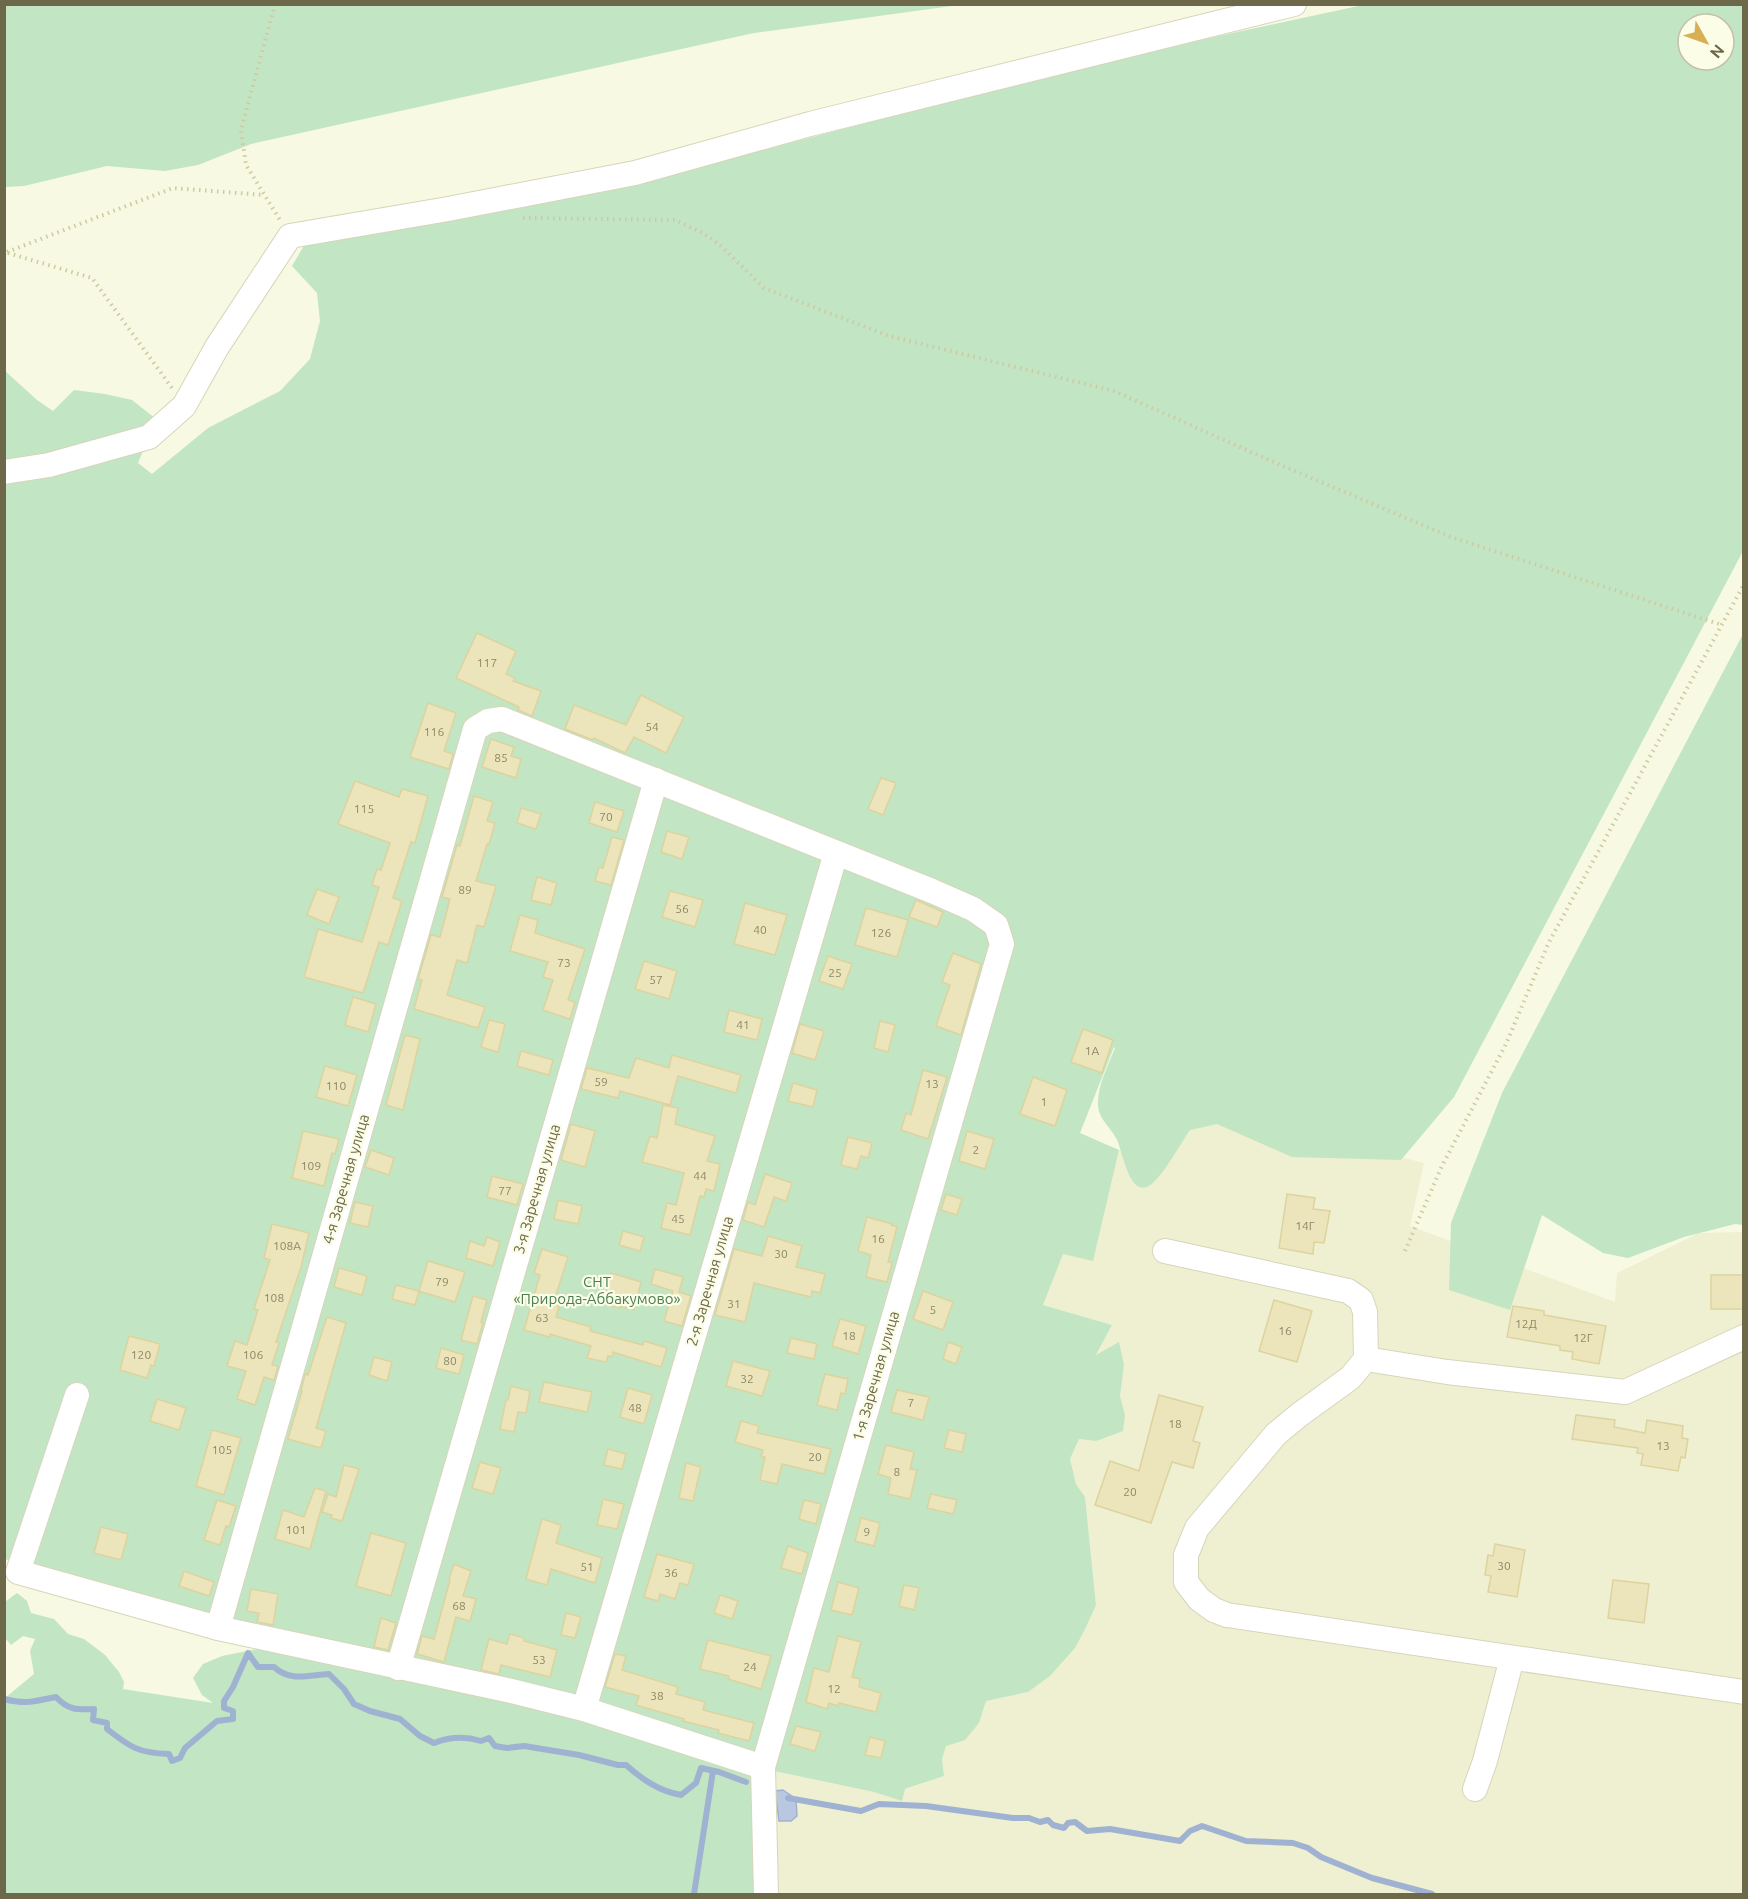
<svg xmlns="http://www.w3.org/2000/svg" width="1748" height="1899" viewBox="0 0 1748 1899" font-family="Ubuntu,sans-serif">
<rect width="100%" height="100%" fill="#f7f9e2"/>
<path fill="#efefd1" d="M1205 1108 1424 1163 1410 1226 1615 1302 1617 1273 1699 1233 1743 1232V1894H777L774 1771 874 1792 902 1801 904 1790 944 1776 942 1759 946 1746 979 1723 986 1701 1028 1692 1050 1676 1075 1648 1096 1604 1085 1497 1076 1484 1070 1459 1079 1439 1096 1441 1125 1415 1120 1396 1124 1365 1096 1356 1112 1325 1043 1305 1063 1253 1093 1260 1119 1150Z"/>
<g fill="#c2e5c4" fill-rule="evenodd">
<path d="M5 4H959V5L754 33 251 144 198 165 165 171 107 166 24 186 5 187Z"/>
<path d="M1363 5H1743V551L1454 1097 1401 1160 1292 1157 1217 1124 1190 1130C1181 1143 1161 1179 1149 1186 1128 1198 1122 1146 1116 1138 1110 1127 1099 1119 1098 1106 1097 1086 1108 1066 1115 1048L1114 1047 1080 1133 1119 1150 1093 1261 1063 1254 1043 1305 1112 1325 1096 1355 1119 1342 1124 1365 1120 1396 1125 1415 1123 1431 1096 1441 1079 1439 1070 1459 1076 1484 1085 1497 1096 1605 1085 1629 1075 1648 1050 1676 1028 1692 986 1701 979 1723 965 1740 946 1746 942 1759 944 1776 905 1789 902 1801 874 1792 774 1771 764 1894H5V1698L34 1674 30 1651 35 1639 23 1636 11 1645 5 1638V1602L17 1593 27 1601 31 1613 54 1619 68 1634 84 1639 105 1655 119 1672 124 1682 123 1689 213 1703 202 1695 193 1678 203 1664 222 1656 257 1649 5 1559 4 370 37 400 53 411 74 390 105 394 132 400 156 419 138 463 152 474 208 428 280 391 310 359 320 321 317 293 292 266 309 237 630 185 1098 62ZM1688 24H1724V60H1688Z"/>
<path d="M1743 634V1225L1735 1224 1684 1237 1628 1258 1603 1253 1542 1215 1510 1310 1449 1290 1451 1223 1502 1093Z"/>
</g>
<path fill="#b9c8e0" stroke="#a0b2d1" stroke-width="1.5" d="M783 1790 796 1799 797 1816 791 1821H779L775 1791Z"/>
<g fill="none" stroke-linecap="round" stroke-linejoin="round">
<g stroke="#a0b2d1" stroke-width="6">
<path d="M4 1699C28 1705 34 1701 56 1697 68 1710 77 1710 94 1709L93 1720 107 1723V1729C130 1747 138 1753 169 1754L172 1761 180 1758 185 1748 217 1721 233 1719V1711L224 1708V1701L233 1687 248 1653 258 1667H274C290 1682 309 1675 329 1674L344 1689 354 1704 370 1711 400 1719 420 1736 434 1743C449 1737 465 1736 481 1741L489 1738 495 1746 507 1748 524 1746 579 1755 618 1765H626C643 1780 659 1791 681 1795L696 1783 701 1768 719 1772 746 1782"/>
<path d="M788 1798 861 1811 879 1804 926 1806 1013 1818H1029L1040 1822 1048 1820 1053 1825 1064 1828 1068 1823 1075 1822 1087 1831 1110 1829 1180 1841 1190 1831 1202 1826 1246 1841 1293 1843 1308 1848 1321 1857 1372 1878 1432 1894"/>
<path d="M694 1894 713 1771"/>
</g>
</g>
<g fill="#ece5bc" stroke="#ddd39e" stroke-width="1.5">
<path d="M477 633 516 651 506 674 515 678 513 681 541 691 532 716 518 710 519 707 456 678Z"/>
<path d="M641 695 684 717 666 753 634 737 625 753 594 738 593 740 565 729 574 705 626 725Z"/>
<path d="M428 703 456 713 444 751 453 754 449 769 410 757Z"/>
<path d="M491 739 514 747 511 756 521 759 516 778 482 767Z"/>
<path d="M881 778 896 783 883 815 868 809Z"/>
<path d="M355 781 399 797 402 789 428 796 415 843 411 842 393 898 402 901 388 945 379 942 363 993 304 977 318 929 362 942 379 887 372 885 377 869 381 870 390 843 338 824Z"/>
<path d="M474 796 493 802 487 821 495 823 489 844H487L476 881 496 886 484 927 477 925 467 963 457 960 447 995 485 1007 478 1028 414 1009 422 980 418 979 431 935 440 937 450 899 442 897 457 845 460 846Z"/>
<path d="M595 802 624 811 617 832 589 823Z"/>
<path d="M521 808 541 814 536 829 517 823Z"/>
<path d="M667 831 689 837 682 859 661 852Z"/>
<path d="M612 837 624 840 611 885 595 881 599 867 603 868Z"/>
<path d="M537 877 557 883 551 905 531 900Z"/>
<path d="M317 889 339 897 329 924 307 915Z"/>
<path d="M670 891 703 900 695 927 662 917Z"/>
<path d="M916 900 943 912 937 927 909 917Z"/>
<path d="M745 903 787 915 775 955 734 944Z"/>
<path d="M866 908 908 920 897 957 855 945Z"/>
<path d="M520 915 538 920 535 933 585 949 568 1000 575 1002 570 1019 543 1010 553 980 543 977 548 962 510 951Z"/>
<path d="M953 953 981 964 961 1035 936 1026 950 985 942 982Z"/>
<path d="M828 956 852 964 843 989 819 981Z"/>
<path d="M644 961 677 971 669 999 635 989Z"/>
<path d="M353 997 376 1004 368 1032 345 1025Z"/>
<path d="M729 1010 762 1019 757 1040 724 1032Z"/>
<path d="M489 1020 505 1024 498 1052 481 1047Z"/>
<path d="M880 1021 895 1025 888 1052 874 1048Z"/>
<path d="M800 1024 824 1031 815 1060 792 1053Z"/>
<path d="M1083 1029 1113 1040 1102 1073 1071 1062Z"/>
<path d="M405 1035 420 1039 403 1110 386 1105Z"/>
<path d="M521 1051 553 1060 549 1075 517 1066Z"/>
<path d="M672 1055 741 1075 736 1093 678 1076 670 1105 620 1091 618 1098 581 1089 587 1068 629 1078 636 1058 669 1068Z"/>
<path d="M325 1066 357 1075 348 1106 316 1097Z"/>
<path d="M923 1070 947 1077 928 1139 901 1130 906 1113 911 1115Z"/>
<path d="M1033 1077 1067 1090 1055 1126 1020 1114Z"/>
<path d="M793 1083 817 1090 813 1107 788 1101Z"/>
<path d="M663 1105 678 1108 675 1124 715 1136 707 1161 720 1164 714 1191 706 1189 704 1197 700 1196 690 1235 661 1228 667 1203 676 1205 684 1173 642 1162 650 1136 657 1138Z"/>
<path d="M571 1124 595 1131 585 1167 561 1160Z"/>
<path d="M303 1131 339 1139 335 1154 332 1153 324 1186 292 1178Z"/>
<path d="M967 1131 994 1139 985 1169 959 1161Z"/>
<path d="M848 1137 872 1143 868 1158 861 1156 857 1169 841 1165Z"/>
<path d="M371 1150 394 1158 389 1175 365 1167Z"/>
<path d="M765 1174 792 1183 786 1201 774 1197 764 1227 743 1220 748 1202 755 1205Z"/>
<path d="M492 1176 523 1184 517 1205 487 1197Z"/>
<path d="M946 1194 962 1199 957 1215 941 1210Z"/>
<path d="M1287 1194 1315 1198 1313 1209 1330 1211 1324 1243 1314 1242 1313 1254 1279 1248Z"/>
<path d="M558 1200 582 1206 578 1224 554 1219Z"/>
<path d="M355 1202 373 1206 368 1227 350 1223Z"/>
<path d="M867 1217 892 1224 891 1225 897 1227 888 1262 892 1263 887 1282 866 1277 871 1255 858 1251Z"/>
<path d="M272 1224 309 1233 301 1267 276 1342 279 1343 272 1365 278 1366 274 1380 264 1377 255 1405 237 1399 246 1371 227 1366 235 1341 247 1345 258 1310 254 1309 270 1260 264 1258Z"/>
<path d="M623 1231 644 1237 640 1251 619 1245Z"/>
<path d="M768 1236 802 1246 796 1267 825 1274 820 1293 812 1291 811 1297 754 1283 745 1322 715 1315 734 1249 762 1256Z"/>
<path d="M487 1237 500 1242 493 1266 466 1258 470 1241 484 1246Z"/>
<path d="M542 1249 568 1257 553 1304 559 1306 556 1317 591 1327 590 1331 643 1345 644 1341 667 1348 661 1367 613 1352 612 1357 608 1356 606 1362 587 1358 591 1346 550 1334V1337L524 1330 540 1275 534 1273Z"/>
<path d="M428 1261 465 1272 455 1302 419 1291Z"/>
<path d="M339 1268 367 1276 362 1295 334 1287Z"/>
<path d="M655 1269 683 1277 679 1292 691 1296 682 1326 664 1321 673 1291 651 1284Z"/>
<path d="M611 1273 641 1282 634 1310 620 1306V1308L603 1304Z"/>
<rect x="1711" y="1275" width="32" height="34"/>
<path d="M396 1285 419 1291 415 1305 392 1299Z"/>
<path d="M923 1291 953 1302 943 1330 913 1319Z"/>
<path d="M473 1296 487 1300 481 1322 483 1323 477 1344 461 1340Z"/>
<path d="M1274 1300 1312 1311 1297 1362 1259 1351Z"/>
<path d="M1513 1306 1544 1311V1315L1606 1326 1599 1364 1572 1359 1573 1352 1560 1350V1346L1507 1337Z"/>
<path d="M327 1317 346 1323 316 1428 326 1431 321 1448 288 1439 302 1391H301L305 1374 308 1375Z"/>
<path d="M840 1319 866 1326 858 1354 832 1346Z"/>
<path d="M129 1336 160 1344 154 1366 151 1365 147 1378 120 1370Z"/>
<path d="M791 1338 817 1344 814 1359 787 1353Z"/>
<path d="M948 1342 962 1347 956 1364 943 1359Z"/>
<path d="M441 1348 464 1355 459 1374 436 1368Z"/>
<path d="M374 1357 392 1362 387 1381 369 1375Z"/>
<path d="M733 1361 770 1371 762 1396 726 1386Z"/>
<path d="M825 1374 848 1379 845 1394 841 1393 837 1410 817 1405Z"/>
<path d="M544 1382 592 1392 587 1412 539 1402Z"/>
<path d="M511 1386 530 1391 526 1413 518 1412 514 1432 500 1429 506 1400H508Z"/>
<path d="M628 1388 652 1395 644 1424 620 1417Z"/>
<path d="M897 1390 929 1397 923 1420 891 1412Z"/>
<path d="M1159 1395 1203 1407 1193 1441 1200 1443 1193 1468 1172 1462 1151 1523 1095 1505 1110 1461 1139 1471Z"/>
<path d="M157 1399 186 1408 179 1430 150 1421Z"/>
<path d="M1576 1415 1615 1420 1614 1427 1645 1433 1647 1420 1683 1426 1682 1438 1688 1439 1685 1458 1681 1457 1678 1471 1641 1465 1643 1454 1637 1453 1638 1448 1572 1439Z"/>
<path d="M741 1421 759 1426 757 1433 831 1449 824 1474 782 1464 777 1484 760 1480 765 1457 761 1456 763 1450 735 1442Z"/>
<path d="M212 1430 241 1438 224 1495 196 1486Z"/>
<path d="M949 1430 966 1434 962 1452 944 1448Z"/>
<path d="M886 1445 914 1452 910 1469 917 1470 910 1499 888 1494 891 1478 878 1474Z"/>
<path d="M608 1449 626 1454 622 1469 604 1465Z"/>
<path d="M480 1462 501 1468 493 1494 472 1488Z"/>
<path d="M686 1463 701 1467 693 1501 679 1498Z"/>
<path d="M344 1465 359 1469 342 1521 331 1518 332 1515 322 1512 328 1494 336 1497Z"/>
<path d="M315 1488 326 1491 310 1549 275 1539 283 1510 304 1517Z"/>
<path d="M931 1494 957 1500 953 1514 927 1508Z"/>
<path d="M603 1499 624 1504 617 1529 597 1525Z"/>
<path d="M217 1500 236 1506 229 1527 226 1526 220 1545 204 1540Z"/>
<path d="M804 1500 821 1504 816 1524 799 1519Z"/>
<path d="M861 1518 880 1523 874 1546 855 1541Z"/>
<path d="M542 1519 561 1525 556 1543 602 1558 595 1583 551 1569 547 1585 526 1579Z"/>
<path d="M101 1527 128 1534 121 1560 94 1553Z"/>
<path d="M371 1533 406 1543 391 1596 356 1586Z"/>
<path d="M1495 1544 1525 1550 1517 1597 1488 1592 1491 1576 1485 1575 1488 1555 1493 1556Z"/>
<path d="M788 1546 808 1553 802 1574 781 1568Z"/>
<path d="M657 1554 694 1564 688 1585 680 1583 675 1599 660 1594 658 1601 644 1597Z"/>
<path d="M454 1564 471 1571 463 1596 476 1599 470 1621 456 1617 444 1662 417 1654 422 1636 434 1639 450 1580 449 1579Z"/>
<path d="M184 1571 214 1582 209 1596 179 1586Z"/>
<path d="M1613 1580 1649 1584 1644 1623 1608 1618Z"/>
<path d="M838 1582 859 1588 852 1615 831 1610Z"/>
<path d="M904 1585 919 1588 914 1610 899 1606Z"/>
<path d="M251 1589 278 1594 273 1625 257 1622 259 1613 247 1611Z"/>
<path d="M720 1595 738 1601 732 1619 714 1613Z"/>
<path d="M566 1613 581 1617 575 1638 561 1635Z"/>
<path d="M381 1618 396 1623 388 1650 374 1647Z"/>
<path d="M510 1634 524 1638V1641L557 1650 550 1677 501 1665 499 1674 481 1670 489 1639 507 1644Z"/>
<path d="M838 1636 861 1642 852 1677 860 1679 859 1687 881 1693 876 1712 839 1703 838 1706 829 1703 827 1709 806 1702 814 1668 829 1672Z"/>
<path d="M708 1640 771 1656 761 1689 728 1679 729 1676 700 1669Z"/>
<path d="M615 1654 626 1656 622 1670 678 1687 676 1694 705 1702 703 1710 754 1723 749 1741 718 1733 719 1730 683 1721 684 1719 636 1705 639 1696 605 1687Z"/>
<path d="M796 1726 821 1732 815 1751 790 1744Z"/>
<path d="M870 1737 885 1741 881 1758 865 1755Z"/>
</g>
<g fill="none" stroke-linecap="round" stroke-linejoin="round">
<defs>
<g id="minor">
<path d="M4 472 49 465 149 437 184 406 217 347 290 236 448 209 635 173 810 124 1294 4"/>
<path d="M1165 1251 1348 1291 1361 1300 1365 1312 1366 1359"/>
<path d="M1744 1337 1625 1392 1447 1372 1366 1359 1350 1378 1299 1415 1276 1434 1197 1528 1186 1555V1582L1199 1599 1214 1610 1227 1615 1744 1692"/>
<path d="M77 1395 18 1572 218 1628 507 1690 584 1709 763 1767"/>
<path d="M218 1628 475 729 488 721 502 719 932 891 973 909 996 925 1002 944 763 1767 766 1894"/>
<path d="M398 1668 656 780"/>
<path d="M584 1709 836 853"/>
<path d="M1475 1789 1485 1761 1512 1658"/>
</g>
</defs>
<use href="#minor" stroke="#d7d5ba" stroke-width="26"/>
<g stroke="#d0c9a0" stroke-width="4" stroke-dasharray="1.5 4.5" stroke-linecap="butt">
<path d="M275 4 241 130 246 165 280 220"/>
<path d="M523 218 675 220 703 233 720 245 764 288 889 336 1114 391 1269 460 1451 537 1722 625"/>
<path d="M7 252 173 188 264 195"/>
<path d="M8 253 92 278 172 388"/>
<path d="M1405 1251 1442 1166 1506 1044 1549 942 1744 584"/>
</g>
<use href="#minor" stroke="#fff" stroke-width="24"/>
</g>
<g text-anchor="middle" stroke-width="4.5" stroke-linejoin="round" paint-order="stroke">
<g font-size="12" fill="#8e8767">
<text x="487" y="667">117</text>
<text x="652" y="731">54</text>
<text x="434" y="736">116</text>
<text x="501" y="762">85</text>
<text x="364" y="813">115</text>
<text x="606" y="821">70</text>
<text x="465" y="894">89</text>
<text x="682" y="913">56</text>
<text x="760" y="934">40</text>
<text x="881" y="937">126</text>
<text x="564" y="967">73</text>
<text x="835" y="977">25</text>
<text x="656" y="984">57</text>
<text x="743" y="1029">41</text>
<text x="1092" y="1055">1А</text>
<text x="601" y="1086">59</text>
<text x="932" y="1088">13</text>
<text x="336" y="1090">110</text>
<text x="1044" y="1106">1</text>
<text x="976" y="1154">2</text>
<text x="311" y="1170">109</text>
<text x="700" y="1180">44</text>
<text x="505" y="1195">77</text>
<text x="678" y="1223">45</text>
<text x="1305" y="1230">14Г</text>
<text x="878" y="1243">16</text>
<text x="287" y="1250">108А</text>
<text x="781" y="1258">30</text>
<text x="442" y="1286">79</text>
<text x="274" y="1302">108</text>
<text x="734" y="1308">31</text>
<text x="933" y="1314">5</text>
<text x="542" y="1322">63</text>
<text x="1526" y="1328">12Д</text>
<text x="1285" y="1335">16</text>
<text x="849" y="1340">18</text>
<text x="1583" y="1342">12Г</text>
<text x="141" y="1359">120</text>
<text x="253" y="1359">106</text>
<text x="450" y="1365">80</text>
<text x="747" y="1383">32</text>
<text x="911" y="1407">7</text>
<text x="635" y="1412">48</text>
<text x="1175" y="1428">18</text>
<text x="1663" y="1450">13</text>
<text x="222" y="1454">105</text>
<text x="815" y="1461">20</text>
<text x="897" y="1476">8</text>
<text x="1130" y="1496">20</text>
<text x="296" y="1534">101</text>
<text x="867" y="1536">9</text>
<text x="1504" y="1570">30</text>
<text x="587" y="1571">51</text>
<text x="671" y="1577">36</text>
<text x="459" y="1610">68</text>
<text x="539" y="1664">53</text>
<text x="750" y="1671">24</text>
<text x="834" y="1693">12</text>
<text x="657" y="1700">38</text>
</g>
<g font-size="15" fill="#6e684b" stroke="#fbfde7">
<text transform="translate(346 1179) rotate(-74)" y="5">4-я Заречная улица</text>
<text transform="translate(537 1189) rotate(-74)" y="5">3-я Заречная улица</text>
<text transform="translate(710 1281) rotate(-74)" y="5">2-я Заречная улица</text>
<text transform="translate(876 1376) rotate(-74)" y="5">1-я Заречная улица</text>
</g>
<g font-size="15" fill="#4a7e53" stroke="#fbfde7">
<text x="597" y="1287">СНТ<tspan x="597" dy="17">«Природа-Аббакумово»</tspan></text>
</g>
</g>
<rect width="1748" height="1899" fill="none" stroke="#6e684b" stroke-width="12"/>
<g transform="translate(1706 42) rotate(130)"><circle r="28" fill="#fbfde7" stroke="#c3c1a9" stroke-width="1.5"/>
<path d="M0-4.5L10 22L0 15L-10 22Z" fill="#d8af52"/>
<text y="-9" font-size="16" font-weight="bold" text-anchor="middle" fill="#6e684b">N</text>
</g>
</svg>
